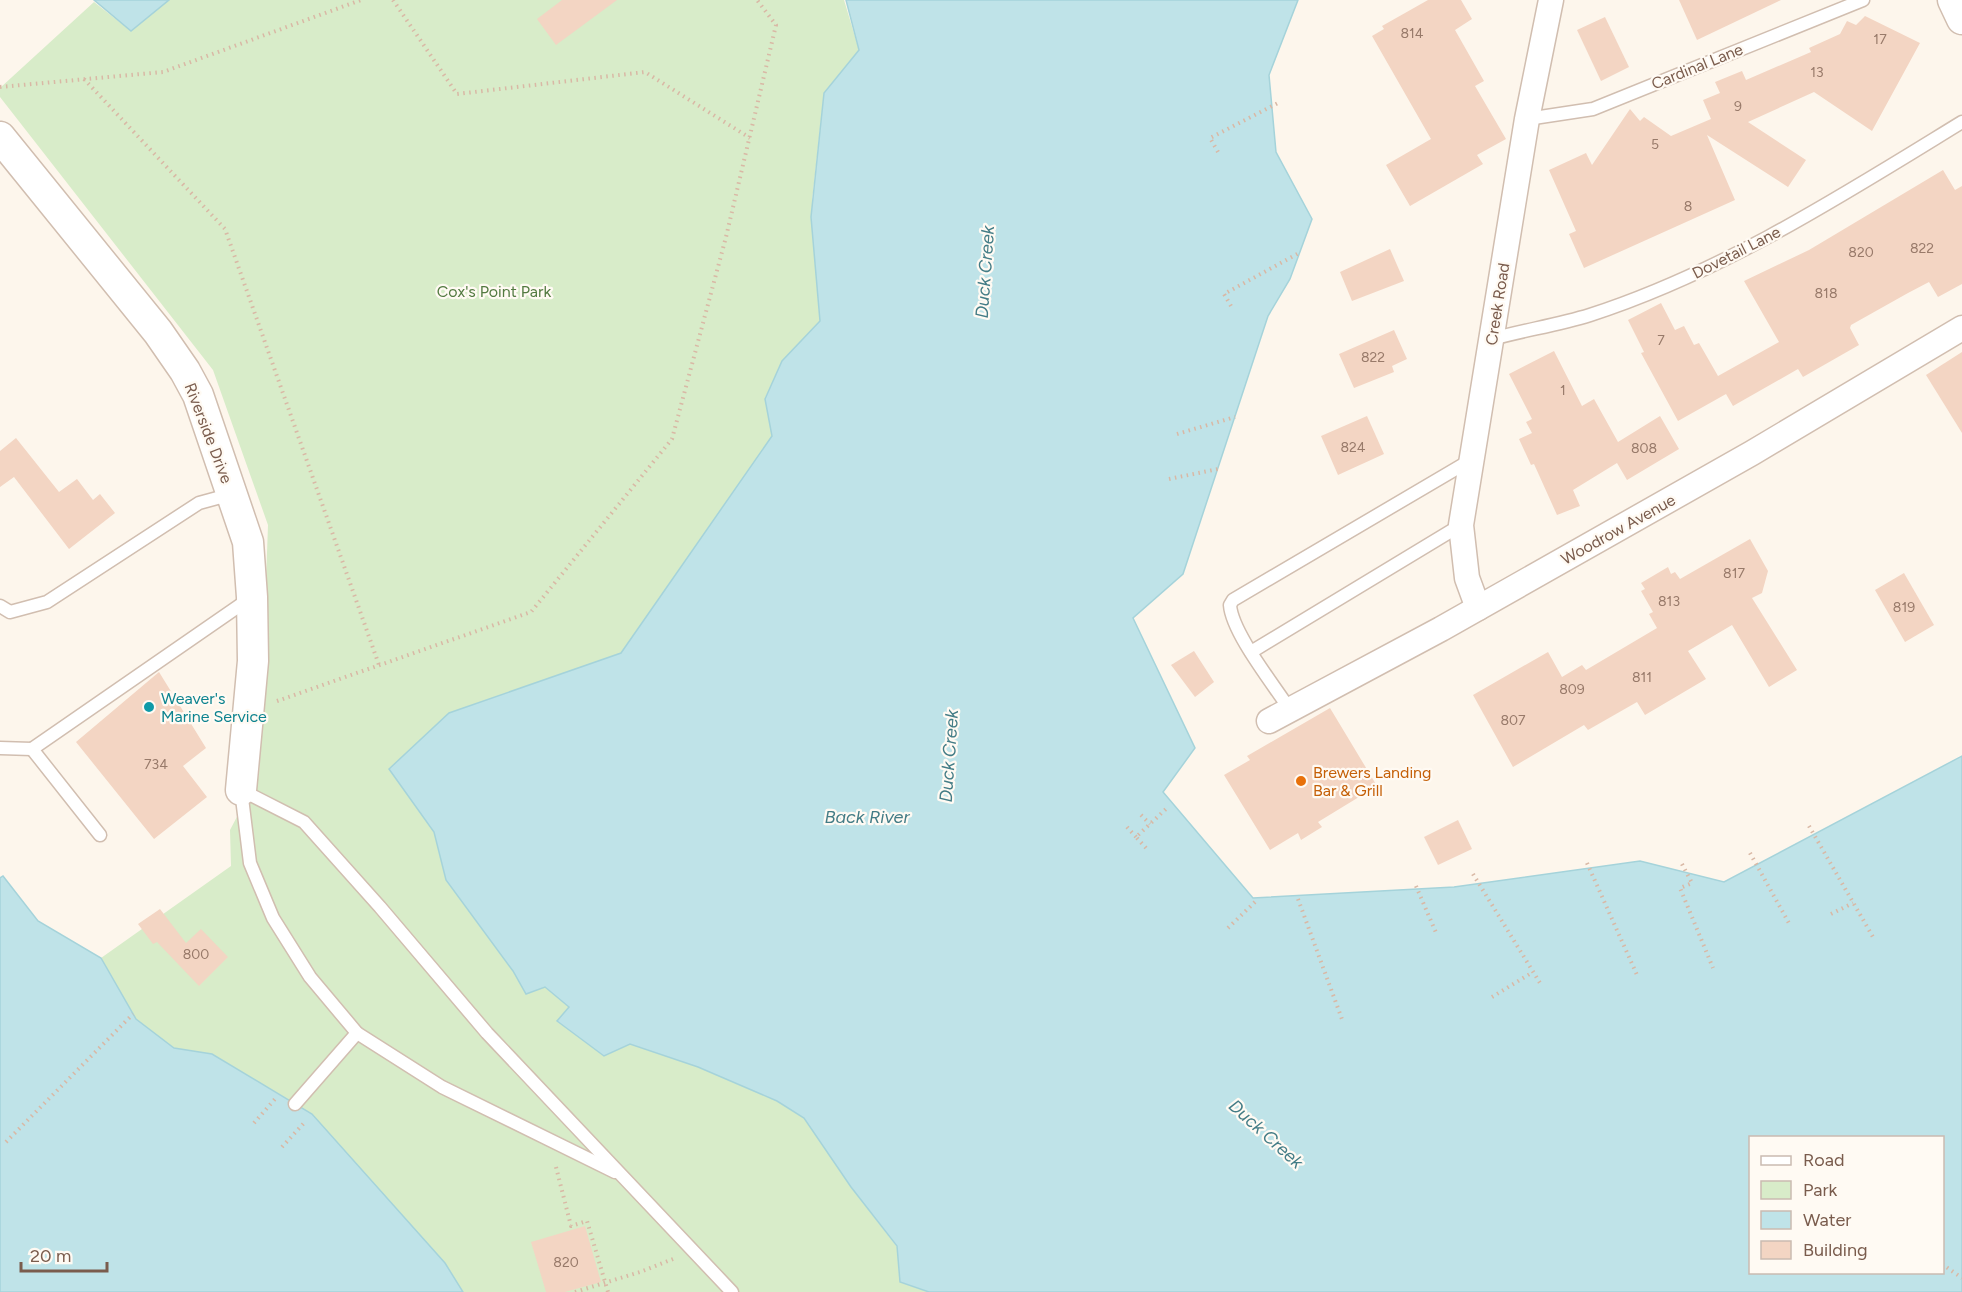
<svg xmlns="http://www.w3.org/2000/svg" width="1962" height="1292" viewBox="0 0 1962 1292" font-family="Figtree,sans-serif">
<rect width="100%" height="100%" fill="#fdf6ec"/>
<path fill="#d8ecc9" d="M169 0H844L859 50 824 93 812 201 820 321 783 361 765 398 773 436 621 653 449 713 389 769 434 832 446 880 513 971 526 994 545 987 569 1007 557 1021 604 1056 630 1044 698 1067 777 1101 804 1118 851 1187 897 1247 900 1282 929 1292H463L445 1263 212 1054 174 1048 136 1019 101 958 231 866 230 830 259 775 268 525 213 370 0 97V88L94 2 131 31Z"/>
<g fill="#bfe3e8" stroke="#a5d3da" stroke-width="1.5" fill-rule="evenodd">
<path d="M94 0H169L131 31Z"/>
<path d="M846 0H1298L1269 75 1276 152 1312 219 1290 279 1268 316 1183 574 1133 618 1195 748 1163 792 1253 898 1454 887 1640 861 1724 882 1962 756V1292H929L900 1282 897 1246 851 1187 804 1118 777 1101 698 1067 630 1044 604 1056 557 1021 569 1007 545 987 526 994 513 971 446 880 434 832 389 769 449 713 621 653 772 436 765 399 782 361 820 321 811 217 824 93 859 50ZM1750 1138H1942V1272H1750Z"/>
<path d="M3 876 38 921 101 958 136 1019 174 1048 212 1054 312 1114 445 1263 463 1292H0V878Z"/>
</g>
<g fill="#f3d5c3">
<path d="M562 0H617L556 45 537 19Z"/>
<path d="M1428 0H1461L1472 19 1455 30 1484 81 1475 86 1506 139 1477 155 1483 164 1410 206 1386 165 1431 139 1372 36 1384 29 1382 26Z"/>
<path d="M1679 0H1781L1697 40Z"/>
<path d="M1865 16 1920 43 1872 131 1814 92 1748 122 1806 160 1788 187 1707 135 1735 200 1584 268 1569 234 1576 231 1549 170 1586 153 1592 165 1630 109 1640 121 1644 117 1671 136 1711 119 1703 100 1720 93 1715 82 1742 71 1746 80 1811 52 1809 48 1840 34 1847 21 1856 25Z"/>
<path d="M1605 17 1629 67 1601 81 1577 30Z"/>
<path d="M1943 170 1955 190 1962 186V284L1938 297 1929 282 1908 293 1851 325 1850 328 1859 345 1803 377 1798 369 1733 406 1726 394 1678 421 1641 353 1644 352 1628 320 1661 303 1675 330 1684 326 1694 345 1699 343 1718 376 1779 342 1744 281 1809 250Z"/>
<path d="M1390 249 1404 281 1352 301 1340 272Z"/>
<path d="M1394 330 1407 359 1392 366 1394 372 1354 388 1339 354Z"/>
<path d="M1554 351 1582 406 1594 399 1618 442 1660 416 1679 449 1627 480 1617 463 1573 490 1580 506 1557 515 1534 464 1531 465 1519 439 1532 433 1526 422 1532 419 1509 374Z"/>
<path d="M1962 352V433L1926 375Z"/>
<path d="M1367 416 1384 454 1338 475 1321 436Z"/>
<path d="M16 438 59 492 77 479 93 500 100 494 115 513 69 549 14 477 0 487V451Z"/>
<path d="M1750 539 1768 571 1762 593 1752 598 1797 670 1769 687 1732 625 1688 651 1706 679 1645 715 1637 702 1588 730 1584 725 1513 767 1473 695 1548 652 1562 677 1582 665 1586 670 1657 628 1649 614 1653 612 1641 591 1645 589 1641 583 1668 567 1671 574 1675 572 1680 579Z"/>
<path d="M1904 573 1934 625 1905 642 1875 590Z"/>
<path d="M1194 651 1214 682 1195 697 1171 665Z"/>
<path d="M159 672 206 748 183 766 207 797 154 839 76 742Z"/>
<path d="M1330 708 1377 786 1318 822 1322 827 1301 840 1298 833 1270 850 1224 775 1250 760 1247 756Z"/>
<path d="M1458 820 1472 849 1438 865 1424 837Z"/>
<path d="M160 909 186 943 201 929 228 957 199 986 157 942 153 944 138 924Z"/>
<path d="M585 1226 601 1282 565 1292H546L531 1242Z"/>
</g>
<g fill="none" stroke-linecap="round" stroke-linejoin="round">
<defs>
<g id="service">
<path d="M1527 119 1593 109 1863 0"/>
<path d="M1492 339C1524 330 1558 325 1590 315 1723 272 1843 195 1962 122"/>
<path d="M0 606 10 612 47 602 199 503 232 494"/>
<path d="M1251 652 1461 525"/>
<path d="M1290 710C1274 685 1232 633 1230 605L1233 600 1471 460"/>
<path d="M0 748 32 749"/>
<path d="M241 790 304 822 380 907 487 1033 732 1292"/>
<path d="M241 790 250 863 273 918 310 977 357 1033 442 1087 615 1172"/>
<path d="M100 835 32 749 249 599"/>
<path d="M295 1104 357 1033"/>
</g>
<g id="minor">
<path d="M1478 608 1467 578 1461 525 1527 119 1551 0"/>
<path d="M1269 721 1441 629 1752 453 1962 328"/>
</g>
<g id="tertiary">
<path d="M1953 0 1962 19"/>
<path d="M0 137 158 332 185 371 198 395 248 542 252 597 253 661 241 790"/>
</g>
</defs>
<use href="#service" stroke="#d1beb0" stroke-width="15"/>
<use href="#minor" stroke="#d1beb0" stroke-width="27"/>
<use href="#tertiary" stroke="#d1beb0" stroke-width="33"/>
<g stroke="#d9b8a5" stroke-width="4" stroke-dasharray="1.5 4.5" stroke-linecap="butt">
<path d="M393 0 457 94 645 72 750 138"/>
<path d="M84 79 225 229 379 665"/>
<path d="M0 87 163 72 361 0"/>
<path d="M1218 152 1210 138 1278 103"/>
<path d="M1231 306 1224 294 1299 253"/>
<path d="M1177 434 1235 417"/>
<path d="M1169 479 1218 469"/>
<path d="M277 701 531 612 672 439 726 237 776 25 757 0"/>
<path d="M1141 815 1150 824"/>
<path d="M1809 826 1873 937"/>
<path d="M1127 827 1136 837"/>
<path d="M1146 848 1136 837 1166 809"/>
<path d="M1750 853 1790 925"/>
<path d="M1587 863 1637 975"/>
<path d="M1682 864 1692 883 1680 888 1713 968"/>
<path d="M1473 874 1540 983"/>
<path d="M1416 886 1437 935"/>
<path d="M1298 899 1343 1022"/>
<path d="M1831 914 1853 903"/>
<path d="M1228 928 1255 902"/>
<path d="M1492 997 1533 972"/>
<path d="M254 1123 275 1099"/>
<path d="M6 1142 133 1014"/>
<path d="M282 1147 304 1123"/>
<path d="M556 1167 571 1226 587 1221 608 1292"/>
<path d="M1942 1264 1962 1278"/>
<path d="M575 1292 640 1272 673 1259"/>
</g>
<use href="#service" stroke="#fff" stroke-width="12"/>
<use href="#minor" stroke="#fff" stroke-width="24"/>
<use href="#tertiary" stroke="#fff" stroke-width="30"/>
</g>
<circle fill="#0f9aa8" stroke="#fffaf3" stroke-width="2" cx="149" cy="707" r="6"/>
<circle fill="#e8710a" stroke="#fffaf3" stroke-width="2" cx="1301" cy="781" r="6"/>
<g text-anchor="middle" stroke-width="4.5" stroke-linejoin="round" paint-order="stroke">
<g font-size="14" fill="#987a6a">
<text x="1412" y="38">814</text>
<text x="1880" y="44">17</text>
<text x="1817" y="77">13</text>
<text x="1738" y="111">9</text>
<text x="1655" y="149">5</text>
<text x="1688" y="211">8</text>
<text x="1922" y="253">822</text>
<text x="1861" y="257">820</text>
<text x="1826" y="298">818</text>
<text x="1661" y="345">7</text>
<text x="1373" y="362">822</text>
<text x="1563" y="395">1</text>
<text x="1353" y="452">824</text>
<text x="1644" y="453">808</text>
<text x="1734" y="578">817</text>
<text x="1669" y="606">813</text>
<text x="1904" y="612">819</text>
<text x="1642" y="682">811</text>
<text x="1572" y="694">809</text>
<text x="1513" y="725">807</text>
<text x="156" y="769">734</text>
<text x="196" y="959">800</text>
<text x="566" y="1267">820</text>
</g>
<g font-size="16" fill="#7a5c4d" stroke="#fffaf3">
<text transform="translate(1697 66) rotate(-22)" y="6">Cardinal Lane</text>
<text transform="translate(1736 252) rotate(-27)" y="6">Dovetail Lane</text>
<text transform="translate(1497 304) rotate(-81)" y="6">Creek Road</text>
<text transform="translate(209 433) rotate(69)" y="6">Riverside Drive</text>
<text transform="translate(1618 529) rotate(-29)" y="6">Woodrow Avenue</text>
</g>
<g font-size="16" fill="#537a41" stroke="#fffaf3">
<text x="494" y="297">Cox's Point Park</text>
</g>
<g font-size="16" fill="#0d838f" stroke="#fffaf3" text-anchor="start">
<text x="161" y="704">Weaver's<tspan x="161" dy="18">Marine Service</tspan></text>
</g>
<g font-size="16" fill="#c56008" stroke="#fffaf3" text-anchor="start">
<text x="1313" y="778">Brewers Landing<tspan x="1313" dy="18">Bar &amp; Grill</tspan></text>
</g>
<g font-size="18" font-style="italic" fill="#437c86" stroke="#fffaf3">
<text transform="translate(985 272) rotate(-86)" y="6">Duck Creek</text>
<text transform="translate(949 756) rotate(-86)" y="6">Duck Creek</text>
<text x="867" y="823">Back River</text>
<text transform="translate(1266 1134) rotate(42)" y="6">Duck Creek</text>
</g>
</g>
<rect x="1749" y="1136" width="195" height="138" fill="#fffaf3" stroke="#cabbb1" stroke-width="1.5"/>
<rect x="1761" y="1156" width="30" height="9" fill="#ffffff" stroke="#cabbb1" stroke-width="1.5"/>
<text x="1803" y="1166" font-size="18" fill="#7a5c4d">Road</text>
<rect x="1761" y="1181" width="30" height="18" fill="#d8ecc9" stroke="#cabbb1" stroke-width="1.5"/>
<text x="1803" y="1196" font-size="18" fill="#7a5c4d">Park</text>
<rect x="1761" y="1211" width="30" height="18" fill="#bfe3e8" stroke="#cabbb1" stroke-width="1.5"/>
<text x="1803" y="1226" font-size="18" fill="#7a5c4d">Water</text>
<rect x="1761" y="1241" width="30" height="18" fill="#f3d5c3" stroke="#cabbb1" stroke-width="1.5"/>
<text x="1803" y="1256" font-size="18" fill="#7a5c4d">Building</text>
<path d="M21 1262v9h86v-9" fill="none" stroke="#7a5c4d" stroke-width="3"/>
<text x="30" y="1262" font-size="18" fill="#7a5c4d" stroke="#fffaf3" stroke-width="4.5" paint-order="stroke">20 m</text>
</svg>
